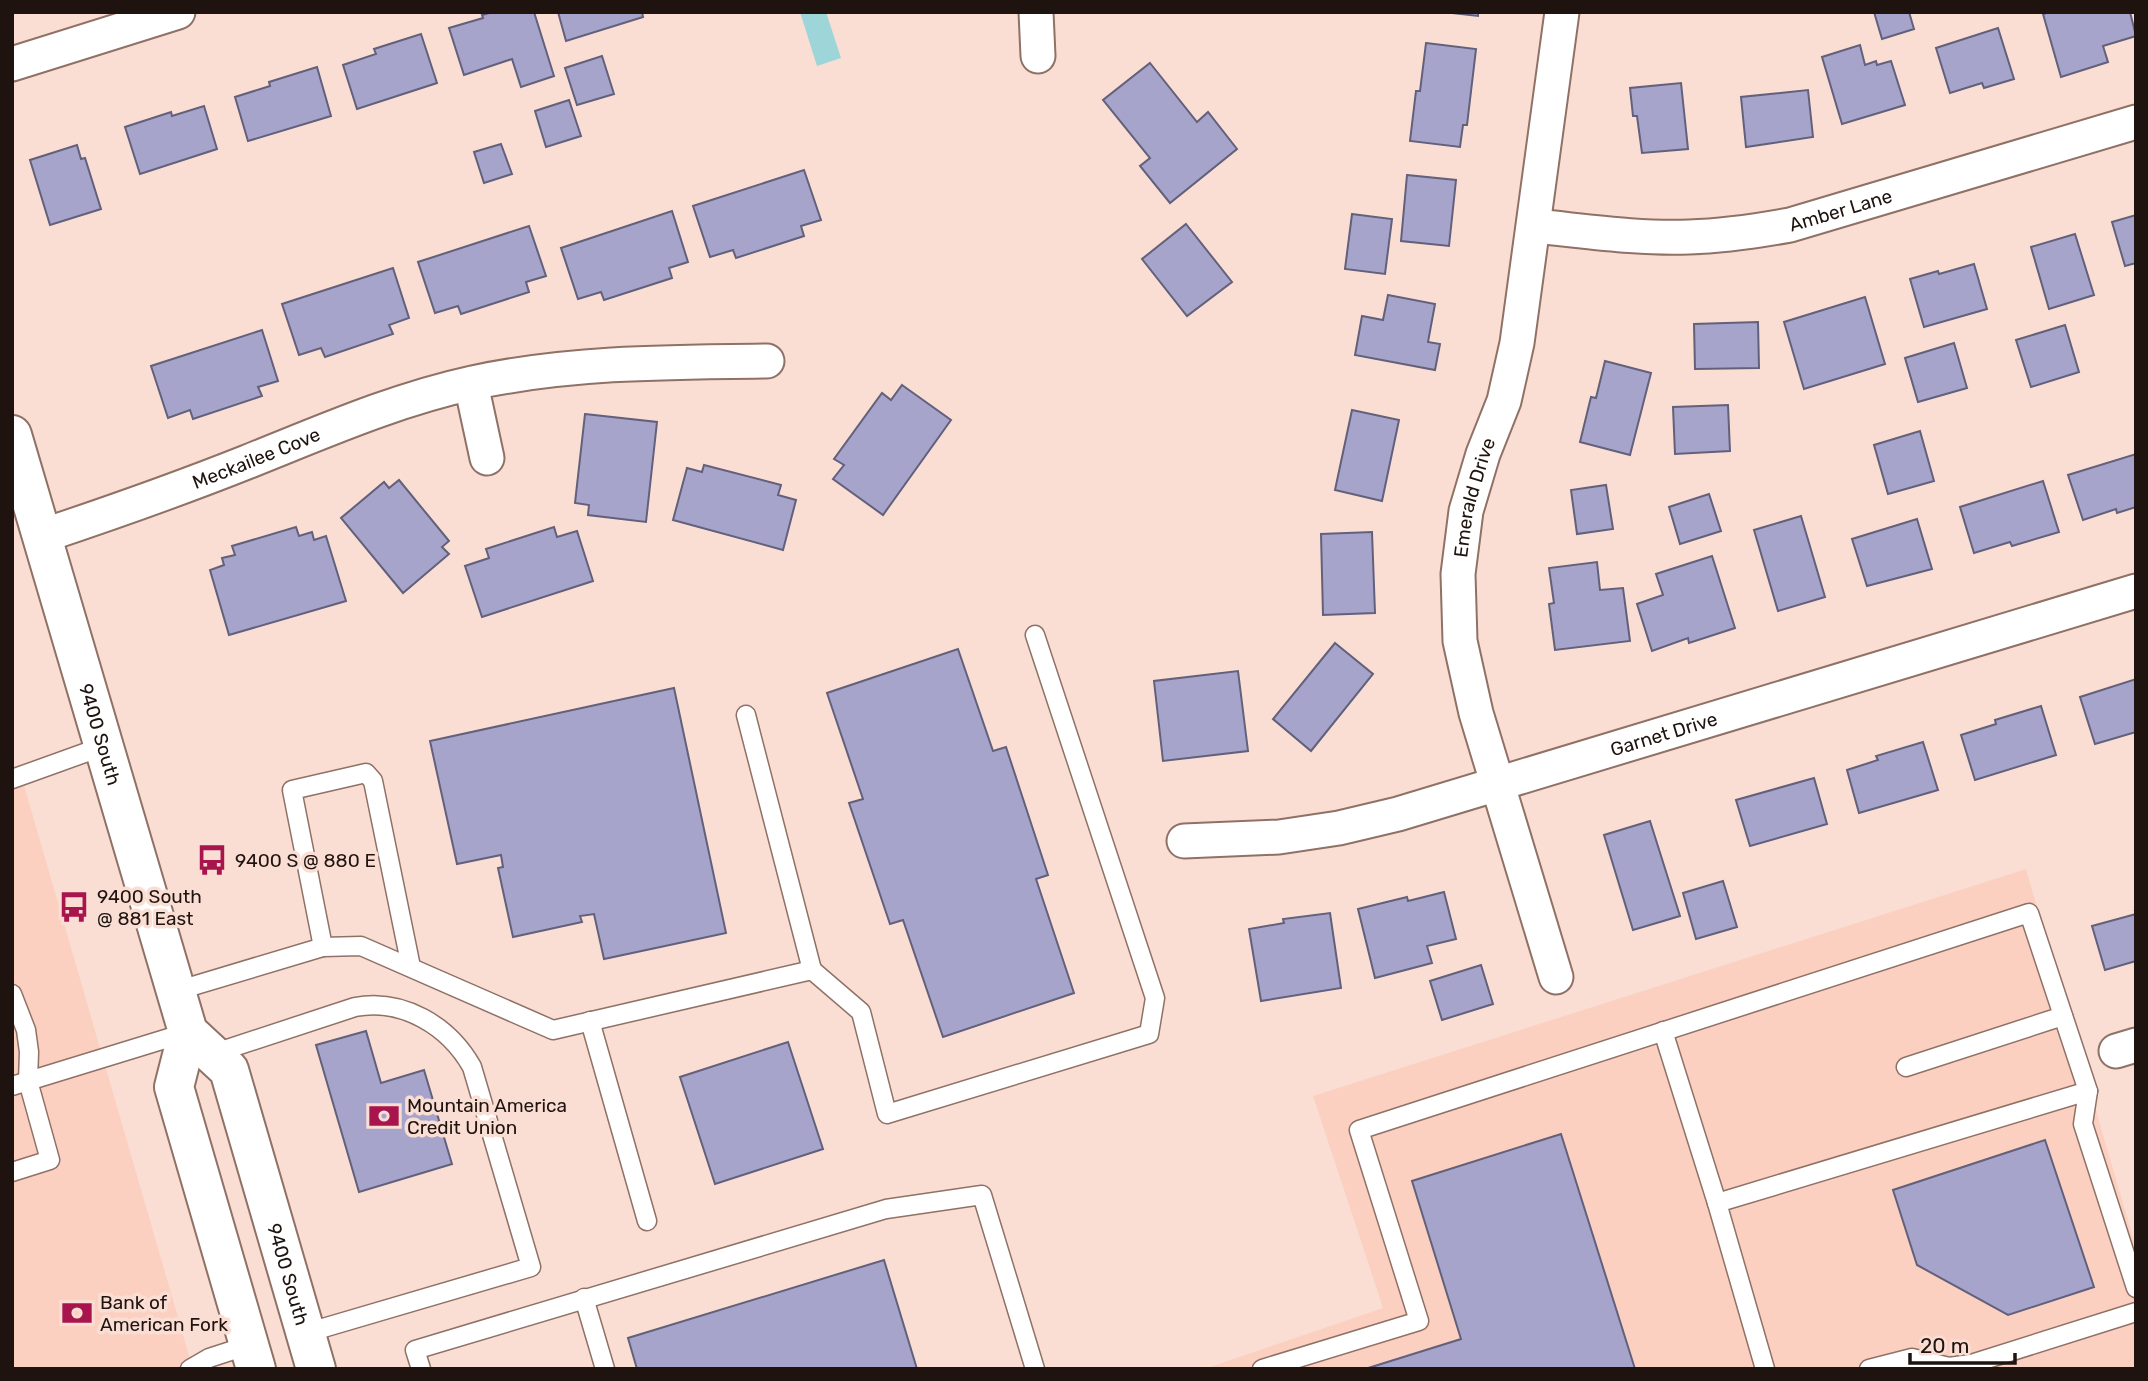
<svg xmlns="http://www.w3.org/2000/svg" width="2148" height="1381" viewBox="0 0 2148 1381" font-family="Rubik,sans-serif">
<rect width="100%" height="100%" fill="#faded4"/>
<g fill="#fbd0c1">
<path d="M19 768 193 1369H12V770Z"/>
<path d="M2026 869 2136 1248V1369H1204L1383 1308 1313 1096Z"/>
</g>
<path fill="#9dd5d8" d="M800 12H826L841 58 817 66Z"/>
<g fill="#a7a4cc" stroke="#62607a" stroke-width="2">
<path d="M493 12H534L554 76 521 87 512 59 464 75 449 28 483 18 482 15Z"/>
<path d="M558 12H642L643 17 566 41Z"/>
<path d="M1443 12H1478V16Z"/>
<path d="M1874 12H1909L1914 29 1882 39Z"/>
<path d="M2050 12H2130L2136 36 2103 46 2108 62 2061 77 2043 14Z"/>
<path d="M1998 28 2014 79 1984 88 1982 83 1950 93 1936 48Z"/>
<path d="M421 34 437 83 357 109 343 65 376 54 374 49Z"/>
<path d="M1426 43 1476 49 1467 125H1463L1460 147 1410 141 1416 91H1420Z"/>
<path d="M1860 45 1865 65 1876 61 1877 65 1891 61 1905 105 1842 124 1822 57Z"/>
<path d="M602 56 614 94 577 105 565 68Z"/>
<path d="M1150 63 1197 122 1208 112 1237 149 1170 203 1140 166 1150 158 1103 100Z"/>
<path d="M317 67 331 116 248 141 235 97 270 86 269 82Z"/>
<path d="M1681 83 1688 149 1642 153 1637 116H1633L1630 88Z"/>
<path d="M1808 90 1813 137 1746 147 1741 97Z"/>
<path d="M569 100 581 136 546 147 535 111Z"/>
<path d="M204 106 217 149 140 174 125 127 171 112 172 116Z"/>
<path d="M501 144 512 174 484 183 474 152Z"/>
<path d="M77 145 81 159 85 158 101 209 50 225 30 160Z"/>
<path d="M804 170 821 220 801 226 804 236 736 258 733 250 710 257 693 206Z"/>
<path d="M1407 175 1456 180 1449 246 1401 241Z"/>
<path d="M672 211 688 262 669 268 672 278 604 300 601 292 578 299 561 248Z"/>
<path d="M1352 214 1392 219 1385 274 1345 269Z"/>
<path d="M2136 215V263L2125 266 2112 222Z"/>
<path d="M1186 224 1232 282 1187 316 1142 259Z"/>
<path d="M529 226 546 276 526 282 529 292 461 314 458 306 435 313 418 262Z"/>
<path d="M2075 234 2094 295 2049 309 2031 247Z"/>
<path d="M1974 264 1987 309 1924 327 1910 279 1938 271 1939 274Z"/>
<path d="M393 268 409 318 389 325 393 334 325 357 321 348 299 355 282 304Z"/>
<path d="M1388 295 1435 304 1428 342 1440 344 1435 370 1355 355 1362 316 1383 320Z"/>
<path d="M1865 297 1885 364 1804 389 1784 322Z"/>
<path d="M1758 322 1759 368 1695 369 1694 324Z"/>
<path d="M2065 325 2079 372 2031 387 2016 340Z"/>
<path d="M262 330 278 381 258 387 262 396 193 419 190 410 168 418 151 366Z"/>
<path d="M1954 343 1967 388 1918 402 1905 358Z"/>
<path d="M1605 361 1651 373 1630 455 1580 442 1591 397 1596 398Z"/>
<path d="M902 385 951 420 883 515 833 479 844 465 834 459 882 393 891 400Z"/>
<path d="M1728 405 1730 451 1675 454 1673 407Z"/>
<path d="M1352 410 1399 420 1382 501 1335 490Z"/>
<path d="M585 414 657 422 646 522 588 515 589 505 575 503Z"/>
<path d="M1920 431 1934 481 1888 494 1874 445Z"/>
<path d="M2136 454V507L2117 513 2116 509 2083 520 2068 475Z"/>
<path d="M704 465 781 485 778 495 796 500 783 550 673 520 687 468 702 472Z"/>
<path d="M399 480 449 541 442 547 449 554 403 593 341 518 384 482 389 488Z"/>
<path d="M2043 481 2059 532 2012 546 2010 542 1974 553 1960 507Z"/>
<path d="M1606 485 1613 529 1577 534 1571 490Z"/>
<path d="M1709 494 1721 531 1680 544 1669 507Z"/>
<path d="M1801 516 1825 597 1778 611 1754 530Z"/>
<path d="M1917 519 1932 569 1867 586 1852 539Z"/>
<path d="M296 527 299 536 312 532 314 540 326 536 346 601 229 635 210 570 224 565 222 558 235 555 232 546Z"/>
<path d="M554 527 557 537 577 531 593 581 482 617 465 566 489 558 486 549Z"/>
<path d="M1372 532 1375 613 1323 615 1321 534Z"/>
<path d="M1712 556 1735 628 1689 643 1688 638 1652 651 1637 604 1663 595 1656 574Z"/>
<path d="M1597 562 1600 590 1623 588 1630 641 1555 650 1549 604 1554 603 1549 568Z"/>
<path d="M1335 643 1373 674 1311 751 1273 719Z"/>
<path d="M958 649 993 751 1006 747 1048 875 1036 879 1074 993 943 1037 903 920 890 924 849 803 863 799 827 693Z"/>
<path d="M1238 671 1248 751 1163 761 1154 681Z"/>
<path d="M2136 679V732L2095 744 2080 697Z"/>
<path d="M674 688 726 933 604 959 594 914 580 916 582 922 513 937 498 868 503 867 501 855 457 864 430 741Z"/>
<path d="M2041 706 2056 755 1975 780 1961 735 1996 724 1995 720Z"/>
<path d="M1923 742 1938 790 1859 813 1847 770 1878 760 1876 756Z"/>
<path d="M1814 778 1827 824 1750 846 1736 800Z"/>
<path d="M1650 821 1680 916 1633 930 1604 835Z"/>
<path d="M1723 881 1737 927 1696 939 1683 893Z"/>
<path d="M1444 892 1456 939 1427 946 1432 963 1375 978 1358 909 1407 897 1408 901Z"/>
<path d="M2135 911H2136V961L2105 970 2092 926 2136 914Z"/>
<path d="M1330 913 1341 988 1261 1001 1249 929 1284 923 1283 919Z"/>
<path d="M1481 965 1493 1004 1442 1020 1430 981Z"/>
<path d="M366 1031 381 1083 424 1070 452 1164 359 1192 316 1045Z"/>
<path d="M788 1042 823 1149 715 1184 680 1077Z"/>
<path d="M1561 1134 1635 1369H1365L1461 1339 1412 1181Z"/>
<path d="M2045 1140 2094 1287 2008 1315 1917 1265 1893 1190Z"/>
<path d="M884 1260 917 1369H637L628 1338Z"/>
</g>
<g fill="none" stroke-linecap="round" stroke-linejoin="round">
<defs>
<g id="service">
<path d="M746 715 812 970"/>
<path d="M12 779 104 746"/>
<path d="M323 947 292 790 366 773 373 781 411 967"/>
<path d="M176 991 323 947 361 946 553 1030 812 970 861 1012 887 1114 1149 1034 1155 998 1035 635"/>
<path d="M12 994 26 1030 29 1052 28 1081 50 1160 12 1172"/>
<path d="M590 1021 647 1221"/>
<path d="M1663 1031 1717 1203"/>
<path d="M212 1054 355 1007C403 998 449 1026 472 1067L531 1267 306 1333"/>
<path d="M1906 1067 2063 1016"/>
<path d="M12 1086 188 1032"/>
<path d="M584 1298 605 1369"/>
<path d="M190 1369 209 1358 249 1345"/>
<path d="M421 1369 415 1350 886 1209 982 1195 1035 1369"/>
<path d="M1262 1369 1419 1321 1359 1130 2029 913 2088 1091 2083 1124 2136 1288"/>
<path d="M1765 1369 1717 1203 2088 1091"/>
<path d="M1869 1369 1912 1358 1949 1367 1971 1364 2136 1312"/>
</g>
<g id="minor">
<path d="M1036 12 1038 56"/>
<path d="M12 64 178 12"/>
<path id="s1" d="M1534 226C1586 231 1638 239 1689 237 1724 236 1757 231 1790 225L2136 122"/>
<path d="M471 384 487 458"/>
<path id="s2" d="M42 536C111 513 179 489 247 462 320 433 394 400 472 383 569 362 668 362 767 361"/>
<path id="s3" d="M1184 841 1279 837 1339 828 1398 814 2136 591"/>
<path id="s4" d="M1556 977 1476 713 1460 641 1458 574 1466 511 1483 454 1504 401 1517 343 1562 12"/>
<path d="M2116 1051 2136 1045"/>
</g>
<g id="secondary">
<path id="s5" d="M12 435 188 1032 229 1070 316 1369"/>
<path d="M188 1032 174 1087 256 1369"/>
</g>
</defs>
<use href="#service" stroke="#8f7166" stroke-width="21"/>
<use href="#minor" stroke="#8f7166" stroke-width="37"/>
<use href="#secondary" stroke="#8f7166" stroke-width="42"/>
<use href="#service" stroke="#fff" stroke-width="18"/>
<use href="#minor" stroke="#fff" stroke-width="33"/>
<use href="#secondary" stroke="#fff" stroke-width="38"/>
</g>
<defs>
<symbol id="bus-bare" viewBox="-9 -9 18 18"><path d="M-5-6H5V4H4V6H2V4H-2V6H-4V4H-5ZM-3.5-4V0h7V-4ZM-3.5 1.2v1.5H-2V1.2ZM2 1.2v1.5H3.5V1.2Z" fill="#a8154d" stroke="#faded4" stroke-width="2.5" paint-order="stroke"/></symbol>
<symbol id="bank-bare" viewBox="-9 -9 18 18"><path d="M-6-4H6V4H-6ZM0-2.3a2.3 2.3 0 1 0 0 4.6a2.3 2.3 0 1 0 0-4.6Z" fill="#a8154d" stroke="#faded4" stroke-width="2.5" paint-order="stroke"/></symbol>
</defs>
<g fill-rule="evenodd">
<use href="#bus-bare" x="190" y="838" width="44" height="44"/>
<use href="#bus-bare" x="52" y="885" width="44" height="44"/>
<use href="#bank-bare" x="362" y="1094" width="44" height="44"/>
<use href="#bank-bare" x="55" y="1291" width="44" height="44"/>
</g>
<g text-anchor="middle" stroke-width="7" stroke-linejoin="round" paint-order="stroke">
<g font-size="19" fill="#1e130f" stroke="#faded4">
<text dy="7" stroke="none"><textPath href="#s1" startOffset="310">Amber Lane</textPath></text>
<text dy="7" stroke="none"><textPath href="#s2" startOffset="228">Meckailee Cove</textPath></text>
<text dy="7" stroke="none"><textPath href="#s4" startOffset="495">Emerald Drive</textPath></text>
<text dy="7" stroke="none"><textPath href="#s5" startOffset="312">9400 South</textPath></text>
<text dy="7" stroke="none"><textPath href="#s3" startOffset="494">Garnet Drive</textPath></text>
<text dy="7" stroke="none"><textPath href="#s5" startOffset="891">9400 South</textPath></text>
</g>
<g font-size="19" fill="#1e130f" stroke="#faded4" text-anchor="start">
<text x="235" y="867">9400 S @ 880 E</text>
<text x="97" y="903">9400 South<tspan x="97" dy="22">@ 881 East</tspan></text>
<text x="407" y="1112">Mountain America<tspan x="407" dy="22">Credit Union</tspan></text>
<text x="100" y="1309">Bank of<tspan x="100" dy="22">American Fork</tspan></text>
</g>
</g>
<rect width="2148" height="1381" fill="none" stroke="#1e130f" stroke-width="28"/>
<path d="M1910 1353v10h105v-10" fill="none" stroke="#1e130f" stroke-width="3.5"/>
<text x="1920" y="1353" font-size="21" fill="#1e130f" stroke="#faded4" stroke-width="5" paint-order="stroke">20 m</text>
</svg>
